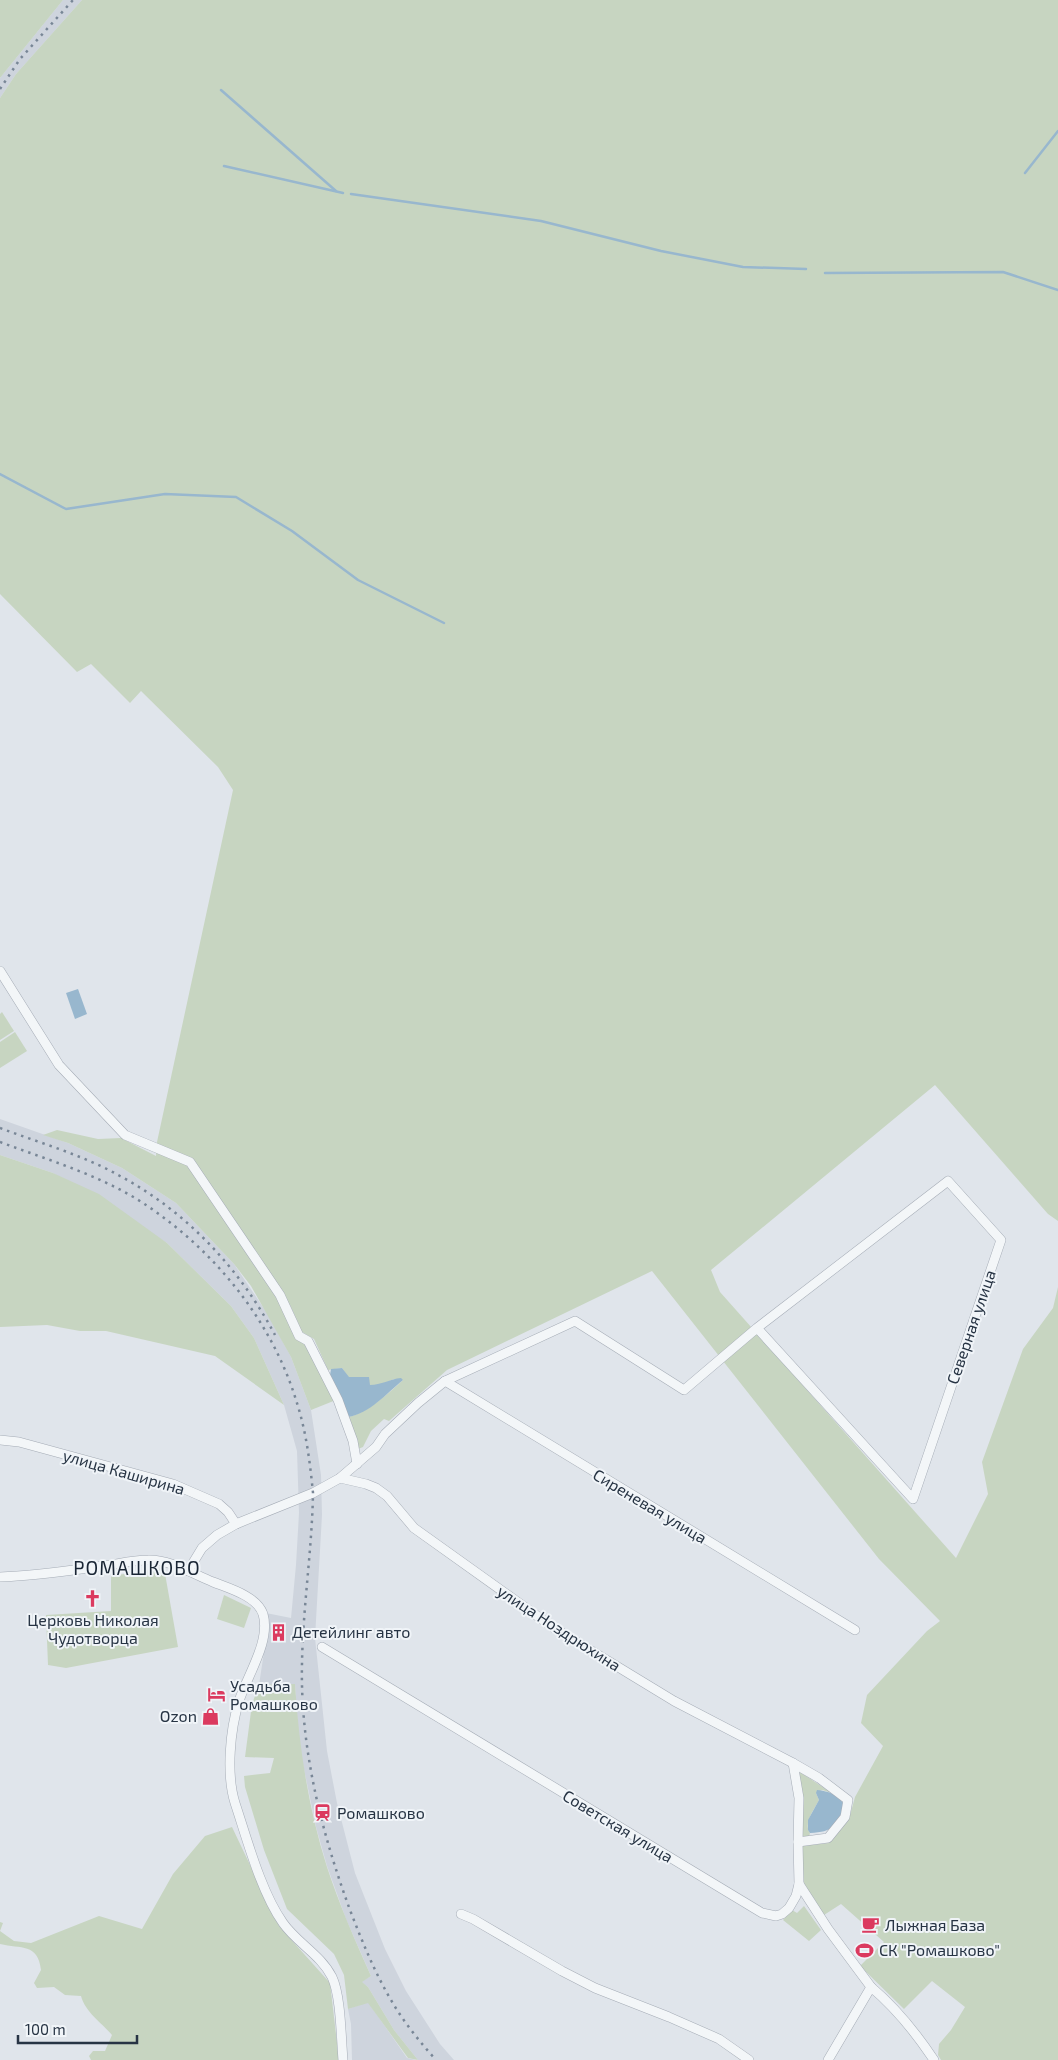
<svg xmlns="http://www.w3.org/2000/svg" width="1058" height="2060" viewBox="0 0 1058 2060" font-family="'Exo 2',sans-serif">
<rect width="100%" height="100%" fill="#e0e5eb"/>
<g fill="#ced4dd">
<path d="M63 0H82L16 74 0 98V78Z"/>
<path d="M0 1119 68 1143 122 1168 176 1203 234 1264 269 1316 291 1357 311 1410 321 1475 322 1515 315 1638 327 1751 337 1803 355 1873 385 1949 406 1991 440 2044 454 2060H418L394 2030 368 1987 361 1982 371 1976 346 1919 327 1866 316 1827 299 1745 295 1684 259 1685 264 1652 266 1613 291 1618 296 1565 299 1513 297 1451 284 1405 254 1338 231 1306 167 1243 53 1173 0 1155Z"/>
<path d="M368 2002 407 2058 416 2060H352L351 2024 348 2009Z"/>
</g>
<g fill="#c7d5c1">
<path d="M0 0H63L0 78Z"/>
<path d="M82 0H1058V1221L1048 1214 935 1085 711 1270 720 1292 956 1558 988 1494 982 1462 1023 1349 1053 1308 1058 1287V2060H941L938 2055 939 2044 951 2030 965 2007 932 1981 904 2009 860 1966 884 1942 841 1904 824 1915 802 1880 801 1846 829 1843 849 1819 855 1797 883 1746 861 1723 867 1695 927 1631 940 1621 879 1559 652 1271 447 1370 389 1421 384 1419 371 1431 363 1447 353 1451 348 1417C366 1414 390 1392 403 1380L394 1379 381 1385H370L348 1377 342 1368 328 1370 314 1339 302 1332 290 1305 280 1301 296 1338 305 1345 336 1400 311 1410 291 1357 251 1286 234 1264 176 1203 122 1168 68 1143 43 1135 57 1130 98 1139 121 1138 156 1156 157 1142 233 790 218 767 141 691 130 703 91 664 77 672 0 594V98L16 74Z"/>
<path d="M2 1012 14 1031 0 1040V1014Z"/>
<path d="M15 1032 27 1051 0 1068V1042Z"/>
<path d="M0 1155 53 1173 99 1194 167 1243 231 1306 254 1338 284 1405 215 1356 106 1331H80L47 1325 0 1327Z"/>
<path d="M164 1568 178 1647 66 1668 48 1665 46 1615 111 1611V1576Z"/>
<path d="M224 1595 251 1608 244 1628 217 1619Z"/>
<path d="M295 1684C299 1746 308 1807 327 1867 339 1904 355 1940 371 1976L362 1982 368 1987 394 2030 418 2060 408 2058 368 2003 348 2009 344 1975 334 1954 287 1909 264 1850 245 1787 244 1776 270 1773 274 1758 245 1757 252 1704 259 1685Z"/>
<path d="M795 1769 832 1793 822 1790 816 1793 819 1800C814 1810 803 1823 810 1833L809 1837H801Z"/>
<path d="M232 1827 279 1926 330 1983 339 2060H91L89 2056 93 2051H105L112 2035C102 2023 85 2012 81 1996L65 1995 54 1987 37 1988 34 1983 41 1970C38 1943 21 1949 0 1944V1922L3 1923 0 1931 14 1941 31 1943 99 1916 142 1929 173 1874 205 1836Z"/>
<path d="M804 1906 821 1930 809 1941 783 1920 792 1910 797 1913Z"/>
</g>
<g fill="#98b7ce">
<path d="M78 989 87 1014 75 1019 66 993Z"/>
<path d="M342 1368 349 1377H369L370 1385C381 1385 390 1379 401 1378L403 1380C387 1393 369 1414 348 1417L330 1375 331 1369Z"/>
<path d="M817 1790C829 1791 839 1795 845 1806 835 1826 834 1832 810 1833L808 1830V1820L819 1800 816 1793Z"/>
</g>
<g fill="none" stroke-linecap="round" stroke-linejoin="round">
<g stroke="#98b7ce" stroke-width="2.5">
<path d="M221 90 336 191"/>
<path d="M224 166 343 193"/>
<path d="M1025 173 1058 131"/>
<path d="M351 194 541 221 661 251 743 267 806 269"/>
<path d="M825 273 1003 272 1058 290"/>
<path d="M0 474 66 509 165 494 236 497 292 531 358 580 444 623"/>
</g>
<defs>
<g id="minor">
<path d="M0 971 59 1065 125 1135 190 1162 280 1295 299 1336 308 1341 338 1400 353 1441 357 1464"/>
<path d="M445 1381 855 1630"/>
<path d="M0 1440 19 1442 173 1484 219 1504 228 1512 236 1524"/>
<path d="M340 1478 366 1484 376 1488 387 1496 414 1528 554 1628 674 1701 793 1763 819 1778 848 1800 845 1817 828 1838 798 1842"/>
<path d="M188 1571 202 1548 217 1535 236 1524 313 1493 340 1478 376 1447 385 1434 418 1403 445 1381 575 1321 684 1390 757 1328 948 1181 1001 1240 913 1499 757 1328"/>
<path d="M0 1577C37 1576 73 1570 110 1565 122 1563 135 1560 148 1560 169 1559 193 1574 213 1582 228 1588 257 1596 263 1614 271 1641 247 1676 239 1701 230 1730 226 1774 235 1803 247 1839 261 1892 283 1923 297 1943 321 1955 332 1977 341 1996 341 2038 343 2060"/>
<path d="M322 1647 762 1913 776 1916 782 1914 789 1908 796 1896 799 1884 798 1842 799 1798 793 1763"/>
<path d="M799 1884 828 1929 871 1987 828 2060"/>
<path d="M461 1914 473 1919 562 1971 595 1988 669 2017 719 2039 749 2060"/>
<path d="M871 1987C896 2008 916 2033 934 2060"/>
</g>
</defs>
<use href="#minor" stroke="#a5acb6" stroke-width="10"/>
<use href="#minor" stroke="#f3f6f8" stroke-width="9"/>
<g stroke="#788696" stroke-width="2.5" stroke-dasharray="2.5 5" stroke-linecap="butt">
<path d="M0 89 20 59 73 0"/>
<path d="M0 1128C40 1143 83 1155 120 1176 187 1212 240 1269 275 1335"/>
<path d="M0 1142C48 1160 100 1175 143 1203 213 1249 271 1319 296 1400 306 1430 310 1462 313 1493 312 1550 303 1606 302 1663 300 1747 321 1831 350 1910 362 1941 374 1971 391 2000 403 2021 419 2041 436 2060"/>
</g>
</g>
<defs>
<symbol id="church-bare" viewBox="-9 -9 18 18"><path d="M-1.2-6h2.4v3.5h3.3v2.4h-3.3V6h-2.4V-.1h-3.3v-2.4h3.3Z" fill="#db3a5f" stroke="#f0f4f8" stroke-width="2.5" paint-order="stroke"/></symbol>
<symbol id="building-bare" viewBox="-9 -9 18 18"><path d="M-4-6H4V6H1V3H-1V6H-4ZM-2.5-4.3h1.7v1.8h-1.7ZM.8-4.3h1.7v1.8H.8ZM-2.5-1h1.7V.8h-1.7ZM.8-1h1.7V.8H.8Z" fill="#db3a5f" stroke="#f0f4f8" stroke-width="2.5" paint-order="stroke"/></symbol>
<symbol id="hotel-bare" viewBox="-9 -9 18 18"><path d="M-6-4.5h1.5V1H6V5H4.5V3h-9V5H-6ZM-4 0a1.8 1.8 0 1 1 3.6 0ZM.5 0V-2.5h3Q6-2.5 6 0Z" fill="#db3a5f" stroke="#f0f4f8" stroke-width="2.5" paint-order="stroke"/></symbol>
<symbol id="shop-bare" viewBox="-9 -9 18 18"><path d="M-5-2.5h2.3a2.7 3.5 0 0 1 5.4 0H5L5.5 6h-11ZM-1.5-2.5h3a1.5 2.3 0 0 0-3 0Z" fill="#db3a5f" stroke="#f0f4f8" stroke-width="2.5" paint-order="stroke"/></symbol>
<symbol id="station-bare" viewBox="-9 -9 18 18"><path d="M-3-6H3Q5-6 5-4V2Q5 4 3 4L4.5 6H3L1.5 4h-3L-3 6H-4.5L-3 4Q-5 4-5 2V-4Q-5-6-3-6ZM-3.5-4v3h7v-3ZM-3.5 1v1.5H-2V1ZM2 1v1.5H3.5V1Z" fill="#db3a5f" stroke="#f0f4f8" stroke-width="2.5" paint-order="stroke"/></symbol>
<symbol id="cafe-bare" viewBox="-9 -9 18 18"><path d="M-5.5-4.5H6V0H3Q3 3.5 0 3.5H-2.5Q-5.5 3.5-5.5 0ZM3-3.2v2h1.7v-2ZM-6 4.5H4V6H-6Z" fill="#db3a5f" stroke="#f0f4f8" stroke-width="2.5" paint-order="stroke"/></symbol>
<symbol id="stadium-bare" viewBox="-9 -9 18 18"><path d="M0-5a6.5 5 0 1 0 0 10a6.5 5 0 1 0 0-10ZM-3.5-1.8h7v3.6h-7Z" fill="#db3a5f" stroke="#f0f4f8" stroke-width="2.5" paint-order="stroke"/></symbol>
</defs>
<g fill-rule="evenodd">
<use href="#church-bare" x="80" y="1586" width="25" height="25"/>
<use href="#building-bare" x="266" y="1620" width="25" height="25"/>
<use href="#hotel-bare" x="204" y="1682" width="25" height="25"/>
<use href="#shop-bare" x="198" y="1704" width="25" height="25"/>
<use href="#station-bare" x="310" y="1800" width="25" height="25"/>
<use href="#cafe-bare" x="858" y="1912" width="25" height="25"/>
<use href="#stadium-bare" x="852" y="1938" width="25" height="25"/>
</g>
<g text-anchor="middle" stroke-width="4" stroke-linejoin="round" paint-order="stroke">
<g font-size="16" fill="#273444" stroke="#f0f4f8">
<text transform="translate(971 1327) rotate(-71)" y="6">Северная улица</text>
<text transform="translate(124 1472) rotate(16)" y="6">улица Каширина</text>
<text transform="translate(650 1506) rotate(31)" y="6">Сиреневая улица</text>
<text transform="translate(559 1628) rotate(33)" y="6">улица Ноздрюхина</text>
<text transform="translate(618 1826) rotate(31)" y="6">Советская улица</text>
</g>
<g font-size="16" fill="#273444" stroke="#f0f4f8" text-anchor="start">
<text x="93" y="1626" text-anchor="middle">Церковь Николая<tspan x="93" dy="18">Чудотворца</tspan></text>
<text x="292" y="1638">Детейлинг авто</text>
<text x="230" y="1692">Усадьба<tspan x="230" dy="18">Ромашково</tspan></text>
<text x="197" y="1722" text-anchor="end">Ozon</text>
<text x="337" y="1819">Ромашково</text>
<text x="885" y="1931">Лыжная База</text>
<text x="879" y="1956">СК "Ромашково"</text>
</g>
<g font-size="19" letter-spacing="1" fill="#192534" stroke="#f0f4f8">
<text x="137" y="1575">РОМАШКОВО</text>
</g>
</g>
<path d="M18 2035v8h119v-8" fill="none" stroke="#273444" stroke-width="2.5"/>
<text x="25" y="2035" font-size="15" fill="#273444" stroke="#f0f4f8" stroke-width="4" paint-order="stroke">100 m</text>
</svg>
